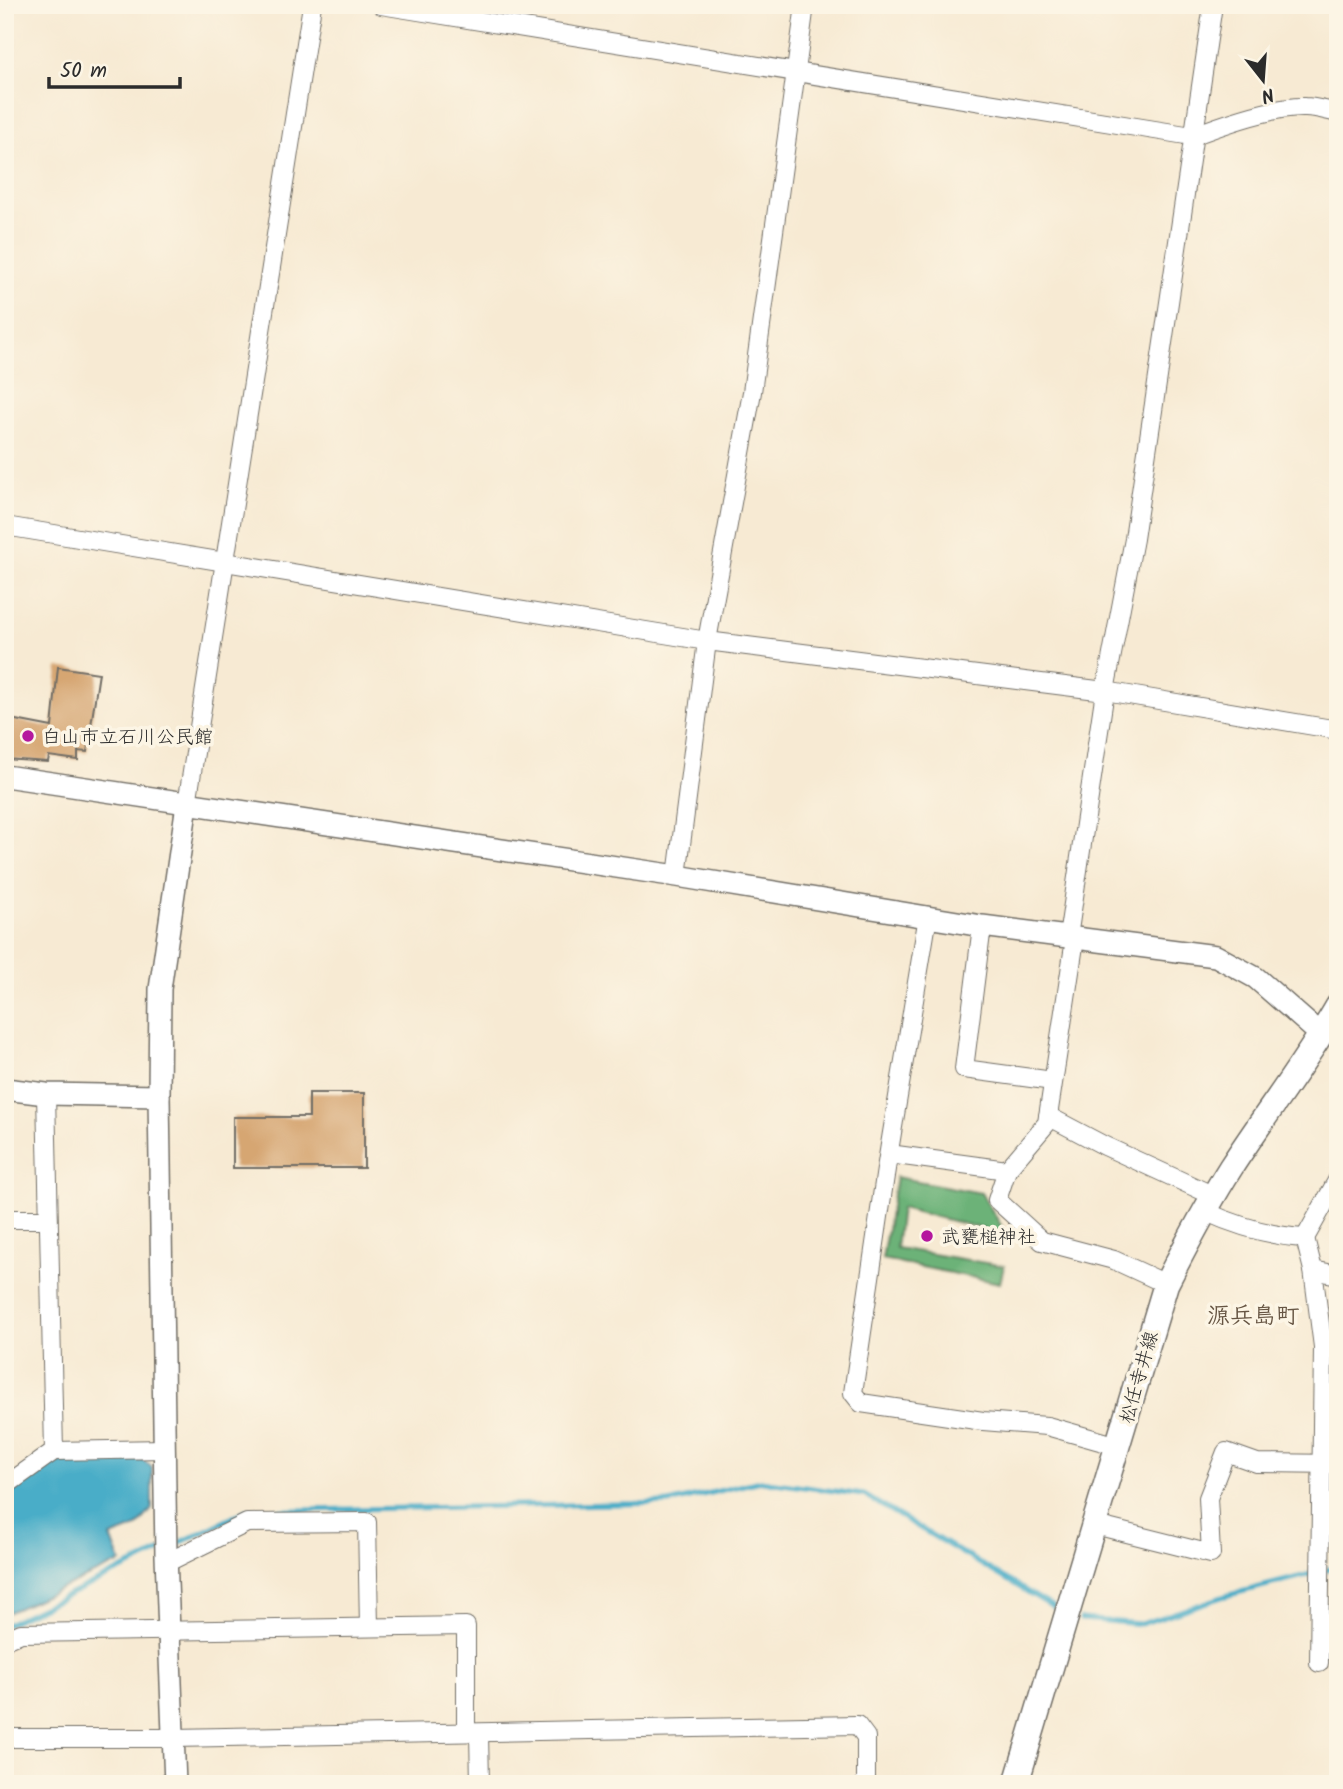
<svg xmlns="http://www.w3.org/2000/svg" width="1343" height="1789" viewBox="0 0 1343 1789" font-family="Kalam,'Klee One',sans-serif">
<rect width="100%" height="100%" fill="#fcf5e5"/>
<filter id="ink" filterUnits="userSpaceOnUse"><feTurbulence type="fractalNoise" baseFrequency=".0143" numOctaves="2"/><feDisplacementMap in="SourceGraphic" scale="14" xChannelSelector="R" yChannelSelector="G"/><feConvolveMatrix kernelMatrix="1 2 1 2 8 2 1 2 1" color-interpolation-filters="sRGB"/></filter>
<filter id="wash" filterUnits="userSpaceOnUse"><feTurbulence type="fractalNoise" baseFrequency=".00686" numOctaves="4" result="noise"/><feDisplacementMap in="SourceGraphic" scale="28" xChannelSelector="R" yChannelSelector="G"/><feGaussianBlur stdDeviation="1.57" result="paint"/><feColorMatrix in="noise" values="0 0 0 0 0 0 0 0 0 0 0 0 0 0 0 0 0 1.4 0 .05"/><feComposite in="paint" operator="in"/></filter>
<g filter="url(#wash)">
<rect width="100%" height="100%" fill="#f7ead3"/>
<path fill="#6cb278" stroke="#4c6e52" stroke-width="2" d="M896 1177 981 1193 1007 1235 901 1208 896 1248 1004 1266 1000 1283 882 1259Z"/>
<path fill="#49adc8" stroke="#3a6c7a" stroke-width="2" d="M142 1459 152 1467V1509L137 1527 111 1537 121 1562 5 1614V1497L48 1465 71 1461Z"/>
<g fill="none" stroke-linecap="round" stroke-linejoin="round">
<g stroke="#49adc8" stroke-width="5">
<path d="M1332 1335H1338"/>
<path d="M173 1546 246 1511 669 1503 760 1481 864 1495 1053 1607"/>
<path d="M1081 1619 1141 1624 1225 1596 1338 1567"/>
<path d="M5 1625 161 1551"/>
</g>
</g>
<g id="blocks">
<g fill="#d6a672">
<path d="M58 667 99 673 87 752 78 751V760L49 756 48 762 5 759V718L52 727Z"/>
<path d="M309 1093H364V1168H233V1117H309Z"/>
</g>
</g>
</g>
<g filter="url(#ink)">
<use href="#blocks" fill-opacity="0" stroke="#726e66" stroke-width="2"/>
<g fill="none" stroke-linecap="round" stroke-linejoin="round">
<defs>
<g id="minor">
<path d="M381 5 1192 136C1221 125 1275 106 1305 107 1316 107 1327 111 1338 113"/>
<path d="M5 526 707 641 1105 691 1338 730"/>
<path d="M187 804 312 5"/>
<path d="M677 876 707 641 752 392 805 5"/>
<path d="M928 916 886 1169 853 1393 861 1403 983 1421 1047 1426 1118 1446"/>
<path d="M982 926 964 1069 1053 1081"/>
<path d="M1068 937 1105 691 1134 539 1213 5"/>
<path d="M1075 939 1047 1123 1007 1170 997 1200 1042 1241 1114 1260 1166 1284"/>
<path d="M46 1094 54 1451"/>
<path d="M1048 1116 1105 1146 1214 1196"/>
<path d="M889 1154 1007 1170"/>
<path d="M1204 1211C1237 1226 1269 1236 1305 1238L1338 1179"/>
<path d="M5 1219H48"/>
<path d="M1305 1238 1313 1270 1338 1275"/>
<path d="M1313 1270 1323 1347 1319 1663"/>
<path d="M5 1486 54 1451 165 1449"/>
<path d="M1095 1525 1211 1554 1208 1498 1226 1452 1257 1463 1338 1464"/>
<path d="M166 1563 247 1523 367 1522 369 1627"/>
<path d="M5 1640 21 1633 466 1626V1732"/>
<path d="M479 1733 480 1784"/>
<path d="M5 1738H174L857 1725 866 1737V1784"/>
</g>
<g id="tertiary">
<path d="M5 776 677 876 982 926 1216 956 1256 978 1321 1035"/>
<path d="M5 1089 46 1094 159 1096"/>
<path d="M175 1784 166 1556 159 1096 160 989 187 804"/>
</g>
<path id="secondary" d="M1016 1784 1166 1284C1186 1245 1207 1205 1231 1167 1266 1113 1306 1062 1338 1006"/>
</defs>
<use href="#minor" stroke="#726e66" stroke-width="20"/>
<use href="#tertiary" stroke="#726e66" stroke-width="24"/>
<use href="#secondary" stroke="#726e66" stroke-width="27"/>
<use href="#minor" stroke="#fff" stroke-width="18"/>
<use href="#tertiary" stroke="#fff" stroke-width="21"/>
<use href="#secondary" stroke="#fff" stroke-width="24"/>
</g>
</g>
<g fill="#b5179e" stroke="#fcf5e5" stroke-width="2.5">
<circle cx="28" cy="736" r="7"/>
<circle cx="927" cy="1236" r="7"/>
</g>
<g text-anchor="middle" stroke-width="7" stroke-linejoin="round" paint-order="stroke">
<g font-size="19" fill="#2b2b2b" stroke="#fcf5e5" text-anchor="start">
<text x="42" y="743">白山市立石川公民館</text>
<text x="941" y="1243">武甕槌神社</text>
</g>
<g font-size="19" fill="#2b2b2b" stroke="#fcf5e5">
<text transform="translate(1138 1377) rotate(-74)" y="7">松任寺井線</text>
</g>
<g font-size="23" font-weight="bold" fill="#675644" stroke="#fcf5e5">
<text x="1253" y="1323">源兵島町</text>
</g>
</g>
<rect width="1343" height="1789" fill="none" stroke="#fcf5e5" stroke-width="28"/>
<g transform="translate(1263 80) rotate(163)" stroke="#fcf5e5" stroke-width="5" paint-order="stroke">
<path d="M0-5L12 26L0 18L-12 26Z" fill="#2b2b2b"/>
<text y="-10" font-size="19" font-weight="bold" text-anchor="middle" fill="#2b2b2b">N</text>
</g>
<path d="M49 77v10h131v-10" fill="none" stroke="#2b2b2b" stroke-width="3.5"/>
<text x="60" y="77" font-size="21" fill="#2b2b2b" stroke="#fcf5e5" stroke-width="5" paint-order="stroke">50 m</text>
</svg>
